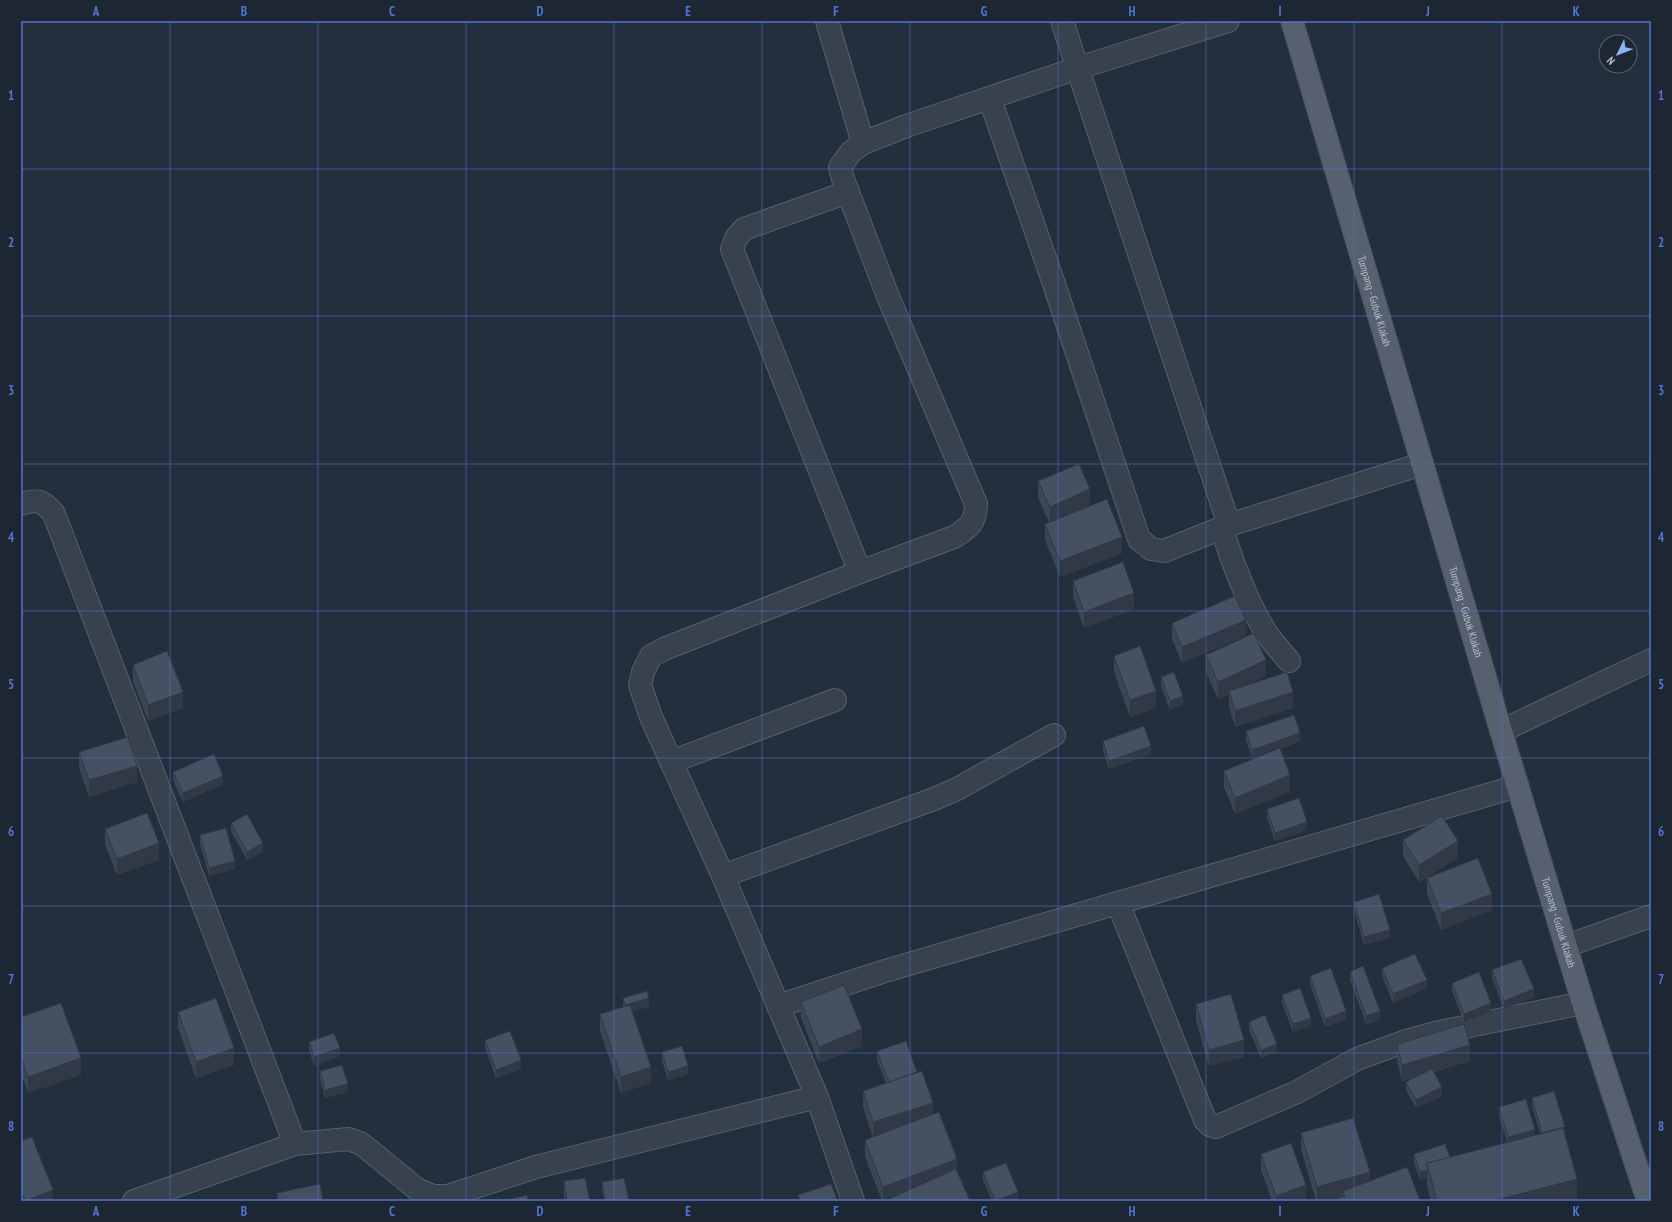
<svg xmlns="http://www.w3.org/2000/svg" width="1672" height="1222" viewBox="0 0 1672 1222" font-family="'PT Sans Narrow',sans-serif">
<rect width="100%" height="100%" fill="#242f3e"/>
<g fill="none" stroke-linecap="round" stroke-linejoin="round">
<defs>
<g id="street">
<path d="M827 21 863 143"/>
<path d="M1062 21 1229 525"/>
<path d="M990 99 1054 284 1139 539 1151 549 1164 551 1229 525 1422 464"/>
<path d="M848 192 744 229 736 238 732 249 860 572"/>
<path d="M21 504C37 499 43 500 54 514L295 1144"/>
<path d="M1222 528C1231 560 1249 606 1267 634 1274 644 1282 652 1289 661"/>
<path d="M1501 731 1651 660"/>
<path d="M671 762 835 700"/>
<path d="M723 876 934 799 957 789 1054 735"/>
<path d="M1118 903 1205 1120 1210 1125 1216 1127 1297 1092 1357 1059 1406 1041 1435 1033 1583 1003"/>
<path d="M1566 946 1651 916"/>
<path d="M778 1006 885 971 1518 786"/>
<path d="M817 1097 723 876 651 717 640 685 643 672 651 656 664 649 860 572 954 537C969 528 976 522 976 504L889 299 843 179 840 167 851 152 863 143 909 125 1078 68 1228 21"/>
<path d="M134 1201 295 1144 348 1139 360 1143 368 1149 418 1190 433 1196H448L536 1167 817 1097 853 1201"/>
</g>
<g id="primary">
<path id="s1" d="M1292 21 1501 731 1583 1003 1648 1201"/>
</g>
</defs>
<use href="#street" stroke="#565f6c" stroke-width="24"/>
<use href="#primary" stroke="#414a57" stroke-width="24"/>
<use href="#street" stroke="#38414e" stroke-width="22"/>
<use href="#primary" stroke="#56606e" stroke-width="22"/>
</g>
<g fill="#3b4654">
<path d="M1038 481 1090 506 1122 553 1060 577 1045 540V524L1049 522 1038 498Z"/>
<path d="M1073 581 1134 609 1084 628 1073 597Z"/>
<path d="M1172 623 1246 636 1182 663 1172 639Z"/>
<path d="M1206 655 1266 676 1249 684 1293 708 1235 727 1229 707V694L1218 699 1206 672Z"/>
<path d="M1114 656 1156 708 1130 717 1114 672Z"/>
<path d="M133 665 183 708 148 721 133 681Z"/>
<path d="M1161 677 1183 704 1170 710 1161 686Z"/>
<path d="M1246 731 1300 741 1280 749 1290 792 1235 814 1224 787V771L1277 749 1252 758 1246 740Z"/>
<path d="M1103 741 1151 754 1109 769 1103 750Z"/>
<path d="M79 752 137 782 89 797 79 768Z"/>
<path d="M173 772 223 784 183 802 173 780Z"/>
<path d="M1267 809 1307 830 1275 841 1267 817Z"/>
<path d="M231 823 263 852 247 860 231 831Z"/>
<path d="M105 829 159 860 117 875 105 845Z"/>
<path d="M200 835 235 869 209 876 200 844Z"/>
<path d="M1403 840 1458 858 1419 882 1403 856Z"/>
<path d="M1427 878 1492 910 1441 930 1427 894Z"/>
<path d="M1354 902 1390 938 1364 945 1354 910Z"/>
<path d="M1382 968 1427 988 1393 1003 1382 976Z"/>
<path d="M1492 970 1534 997 1504 1009 1492 978Z"/>
<path d="M1350 972 1380 1020 1366 1024 1350 980Z"/>
<path d="M1310 976 1346 1020 1325 1027 1310 984Z"/>
<path d="M1452 983 1491 1011 1464 1022 1452 991Z"/>
<path d="M1282 995 1311 1026 1293 1032 1282 1003Z"/>
<path d="M623 998 649 1007 632 1011 651 1083 621 1093 600 1031V1014L623 1007Z"/>
<path d="M801 1002 862 1046 819 1063 801 1018Z"/>
<path d="M1196 1004 1244 1057 1209 1066 1196 1021Z"/>
<path d="M178 1012 234 1065 196 1078 178 1028Z"/>
<path d="M21 1017 81 1075 28 1093 21 1073Z"/>
<path d="M1249 1022 1277 1052 1261 1058 1249 1030Z"/>
<path d="M485 1040 521 1069 496 1078 485 1048Z"/>
<path d="M309 1042 340 1056 314 1066 309 1050Z"/>
<path d="M1397 1044 1470 1061 1434 1072 1442 1096 1416 1108 1406 1090V1082L1414 1078 1402 1081 1397 1060Z"/>
<path d="M877 1051 933 1115 970 1201H891V1200L889 1201H882L865 1157V1140L873 1138 863 1107V1091L886 1083 877 1060Z"/>
<path d="M662 1052 688 1074 668 1080 662 1061Z"/>
<path d="M320 1071 348 1092 325 1098 320 1079Z"/>
<path d="M1532 1098 1565 1135 1577 1201H1431L1427 1187V1178L1420 1180 1414 1163V1154L1450 1157 1507 1142 1499 1115V1107L1535 1135 1540 1134 1532 1106Z"/>
<path d="M1301 1133 1370 1181 1420 1201 1343 1196 1326 1201H1316L1301 1149Z"/>
<path d="M21 1141 53 1201H21Z"/>
<path d="M1261 1154 1306 1201H1272L1261 1170Z"/>
<path d="M983 1172 1018 1200 1015 1201H992L983 1180Z"/>
<path d="M564 1181 590 1201H564Z"/>
<path d="M602 1182 629 1201H604L602 1190Z"/>
<path d="M277 1193 323 1201H277Z"/>
</g>
<g fill="#303945">
<path d="M1090 489V506L1050 524V507Z"/>
<path d="M1122 537V553L1060 577V561Z"/>
<path d="M1134 593V609L1084 628V612Z"/>
<path d="M1246 620V636L1182 663V647Z"/>
<path d="M1266 660V676L1229 693V691V694L1218 699V682Z"/>
<path d="M1156 691V708L1130 717V700Z"/>
<path d="M183 692V708L148 721V705Z"/>
<path d="M1293 692V708L1235 727V711Z"/>
<path d="M1183 696V704L1170 710V701Z"/>
<path d="M1300 733V741L1252 758V750Z"/>
<path d="M1151 746V754L1109 769V761Z"/>
<path d="M137 766V782L89 797V780Z"/>
<path d="M1290 775V792L1235 814V798Z"/>
<path d="M223 776V784L183 802V793Z"/>
<path d="M1307 822V830L1275 841V833Z"/>
<path d="M1458 841V858L1419 882V865Z"/>
<path d="M159 843V860L117 875V859Z"/>
<path d="M263 843V852L247 860V852Z"/>
<path d="M235 861V869L209 876V868Z"/>
<path d="M1492 894V910L1441 930V913Z"/>
<path d="M1390 930V938L1364 945V937Z"/>
<path d="M1427 980V988L1393 1003V994Z"/>
<path d="M1534 989V997L1504 1009V1001Z"/>
<path d="M649 998V1007L625 1013V1005Z"/>
<path d="M1491 1003V1011L1464 1022V1014Z"/>
<path d="M1346 1011V1020L1325 1027V1019Z"/>
<path d="M1380 1011V1020L1366 1024V1016Z"/>
<path d="M1311 1018V1026L1293 1032V1024Z"/>
<path d="M862 1029V1046L819 1063V1047Z"/>
<path d="M1244 1040V1057L1209 1066V1050Z"/>
<path d="M1277 1044V1052L1261 1058V1050Z"/>
<path d="M1470 1045V1061L1402 1081V1065Z"/>
<path d="M234 1048V1065L196 1078V1062Z"/>
<path d="M340 1048V1056L314 1066V1057Z"/>
<path d="M81 1058V1075L28 1093V1077Z"/>
<path d="M521 1060V1069L496 1078V1070Z"/>
<path d="M688 1066V1074L668 1080V1072Z"/>
<path d="M651 1067V1083L621 1093V1077Z"/>
<path d="M348 1084V1092L325 1098V1090Z"/>
<path d="M1442 1087V1096L1416 1108V1100Z"/>
<path d="M933 1103V1120L873 1139V1122Z"/>
<path d="M1565 1127V1135L1543 1142V1134Z"/>
<path d="M1535 1130V1138L1508 1146V1137Z"/>
<path d="M957 1159V1176L891 1198V1200L889 1201H883V1187Z"/>
<path d="M1427 1170V1178L1420 1180V1172Z"/>
<path d="M1370 1172V1188L1343 1191V1196L1326 1201H1317V1187Z"/>
<path d="M1577 1179V1201H1493Z"/>
<path d="M1306 1185V1201H1276V1196Z"/>
<path d="M53 1190V1201H25Z"/>
<path d="M1018 1192V1200L1015 1201H995Z"/>
</g>
<g fill="#455162" stroke="#303945">
<path d="M1079 464 1090 489 1050 507 1038 481Z"/>
<path d="M1107 499 1122 537 1060 561 1045 524Z"/>
<path d="M1123 562 1134 593 1084 612 1073 581Z"/>
<path d="M1235 596 1246 620 1182 647 1172 623Z"/>
<path d="M1254 633 1266 660 1218 682 1206 655Z"/>
<path d="M1140 646 1156 691 1130 700 1114 656Z"/>
<path d="M167 651 183 692 148 705 133 665Z"/>
<path d="M1174 672 1183 696 1170 701 1161 677Z"/>
<path d="M1287 672 1293 692 1235 711 1229 691Z"/>
<path d="M1294 715 1300 733 1252 750 1246 731Z"/>
<path d="M1144 726 1151 746 1109 761 1103 741Z"/>
<path d="M128 737 137 766 89 780 79 752Z"/>
<path d="M1280 748 1290 775 1235 798 1224 771Z"/>
<path d="M214 754 223 776 183 793 173 772Z"/>
<path d="M1299 798 1307 822 1275 833 1267 809Z"/>
<path d="M147 813 159 843 117 859 105 829Z"/>
<path d="M247 814 263 843 247 852 231 823Z"/>
<path d="M1442 816 1458 841 1419 865 1403 840Z"/>
<path d="M226 828 235 861 209 868 200 835Z"/>
<path d="M1478 858 1492 894 1441 913 1427 878Z"/>
<path d="M1379 894 1390 930 1364 937 1354 902Z"/>
<path d="M1415 954 1427 980 1393 994 1382 968Z"/>
<path d="M1521 959 1534 989 1504 1001 1492 970Z"/>
<path d="M1363 966 1380 1011 1366 1016 1350 972Z"/>
<path d="M1331 968 1346 1011 1325 1019 1310 976Z"/>
<path d="M1479 972 1491 1003 1464 1014 1452 983Z"/>
<path d="M844 985 862 1029 819 1047 801 1002Z"/>
<path d="M1300 988 1311 1018 1293 1024 1282 995Z"/>
<path d="M647 991 649 998 625 1005 623 998Z"/>
<path d="M1231 994 1244 1040 1209 1050 1196 1004Z"/>
<path d="M216 998 234 1048 196 1062 178 1012Z"/>
<path d="M61 1003 81 1058 28 1077 21 1057V1017Z"/>
<path d="M630 1005 651 1067 621 1077 600 1014Z"/>
<path d="M1265 1015 1277 1044 1261 1050 1249 1022Z"/>
<path d="M1464 1024 1470 1045 1402 1065 1397 1044Z"/>
<path d="M510 1031 521 1060 496 1070 485 1040Z"/>
<path d="M334 1033 340 1048 314 1057 309 1042Z"/>
<path d="M906 1041 917 1072 889 1082 877 1051Z"/>
<path d="M682 1046 688 1066 668 1072 662 1052Z"/>
<path d="M342 1065 348 1084 325 1090 320 1071Z"/>
<path d="M1432 1069 1442 1087 1416 1100 1406 1082Z"/>
<path d="M922 1071 933 1103 873 1122 863 1091Z"/>
<path d="M1554 1091 1565 1127 1542 1133 1532 1098Z"/>
<path d="M1526 1099 1535 1130 1508 1137 1499 1107Z"/>
<path d="M939 1112 957 1159 883 1187 865 1140Z"/>
<path d="M1353 1118 1370 1172 1317 1187 1301 1133Z"/>
<path d="M1563 1128 1577 1179 1493 1201H1437L1427 1163Z"/>
<path d="M32 1137 53 1190 25 1201 21 1190V1141Z"/>
<path d="M1291 1143 1306 1185 1276 1196 1261 1154Z"/>
<path d="M1445 1144 1450 1157 1427 1163V1170L1420 1172 1414 1154Z"/>
<path d="M1006 1163 1018 1192 995 1201 983 1172Z"/>
<path d="M1407 1167 1420 1200 1418 1201H1329L1345 1196 1343 1191Z"/>
<path d="M956 1169 970 1201H892L891 1198Z"/>
<path d="M585 1178 590 1201H567L564 1181Z"/>
<path d="M624 1178 629 1201H605L602 1182Z"/>
<path d="M320 1184 323 1201H279L277 1193Z"/>
<path d="M831 1184 838 1201H800L798 1195Z"/>
<path d="M527 1195 528 1201H502Z"/>
</g>
<path fill="none" stroke="#5274d3" stroke-width="1" stroke-opacity="0.55" d="M170 21V1201M318 21V1201M466 21V1201M614 21V1201M762 21V1201M910 21V1201M1058 21V1201M1206 21V1201M1354 21V1201M1502 21V1201M21 169H1651M21 316H1651M21 464H1651M21 611H1651M21 758H1651M21 906H1651M21 1053H1651"/>
<g text-anchor="middle" stroke-width="4" stroke-linejoin="round" paint-order="stroke">
<g font-size="11" fill="#b4bcc9" stroke="#1d2633">
<text dy="4" stroke="none"><textPath href="#s1" startOffset="292">Tumpang - Gubuk Klakah</textPath></text>
<text dy="4" stroke="none"><textPath href="#s1" startOffset="616">Tumpang - Gubuk Klakah</textPath></text>
<text dy="4" stroke="none"><textPath href="#s1" startOffset="940">Tumpang - Gubuk Klakah</textPath></text>
</g>
</g>
<rect width="1672" height="1222" fill="none" stroke="#1d2633" stroke-width="44"/>
<g transform="translate(1618 54) rotate(227)"><circle r="19" fill="#1d2633" stroke="#59626f"/>
<path d="M0-3L7 15L0 10L-7 15Z" fill="#8ab4f8"/>
<text y="-6" font-size="11" font-weight="bold" text-anchor="middle" fill="#b4bcc9">N</text>
</g>
<rect x="22" y="22" width="1628" height="1178" fill="none" stroke="#5274d3" stroke-width="1.5"/>
<g font-size="13" text-anchor="middle" font-weight="bold" fill="#5274d3">
<text x="96" y="16">A</text>
<text x="244" y="16">B</text>
<text x="392" y="16">C</text>
<text x="540" y="16">D</text>
<text x="688" y="16">E</text>
<text x="836" y="16">F</text>
<text x="984" y="16">G</text>
<text x="1132" y="16">H</text>
<text x="1280" y="16">I</text>
<text x="1428" y="16">J</text>
<text x="1576" y="16">K</text>
<text x="11" y="100">1</text>
<text x="1661" y="100">1</text>
<text x="11" y="247">2</text>
<text x="1661" y="247">2</text>
<text x="11" y="395">3</text>
<text x="1661" y="395">3</text>
<text x="11" y="542">4</text>
<text x="1661" y="542">4</text>
<text x="11" y="689">5</text>
<text x="1661" y="689">5</text>
<text x="11" y="836">6</text>
<text x="1661" y="836">6</text>
<text x="11" y="984">7</text>
<text x="1661" y="984">7</text>
<text x="11" y="1131">8</text>
<text x="1661" y="1131">8</text>
<text x="96" y="1216">A</text>
<text x="244" y="1216">B</text>
<text x="392" y="1216">C</text>
<text x="540" y="1216">D</text>
<text x="688" y="1216">E</text>
<text x="836" y="1216">F</text>
<text x="984" y="1216">G</text>
<text x="1132" y="1216">H</text>
<text x="1280" y="1216">I</text>
<text x="1428" y="1216">J</text>
<text x="1576" y="1216">K</text>
</g>
</svg>
